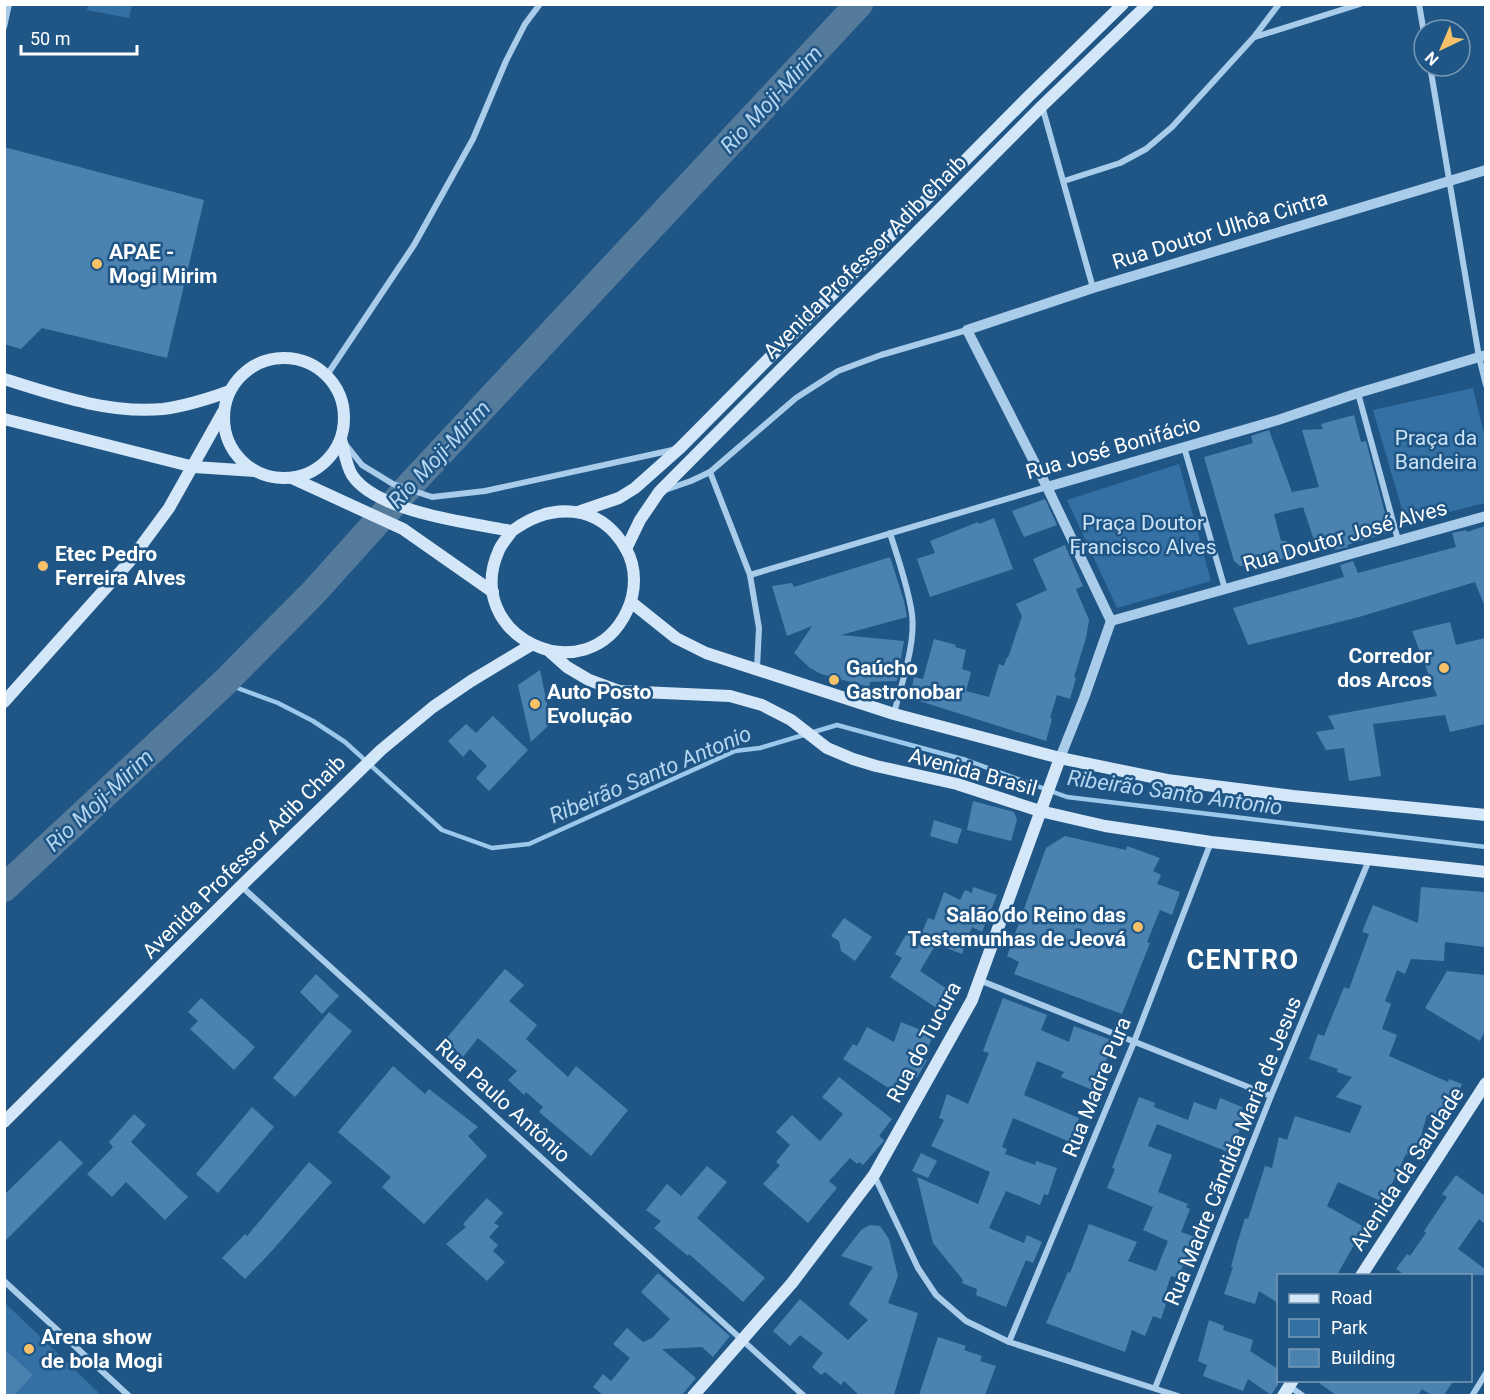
<svg xmlns="http://www.w3.org/2000/svg" width="1490" height="1400" viewBox="0 0 1490 1400" font-family="Roboto,sans-serif">
<rect width="100%" height="100%" fill="#205686"/>
<g fill="#3470a3">
<path d="M88 5V4L132 5 129 18 87 10Z"/>
<path d="M1473 388 1485 438V503L1406 523 1373 410Z"/>
<path d="M1179 464 1211 581 1117 608 1067 500Z"/>
<path d="M5 1303 101 1395H5Z"/>
</g>
<g fill="none" stroke-linecap="round" stroke-linejoin="round">
<path stroke="#9cc9eb" stroke-width="4.5" d="M224 683 278 703 313 721 345 742 442 830 492 848 529 844 735 751 760 748 837 725 966 760 1067 797 1486 847"/>
<path stroke="#547a9c" stroke-width="28" d="M4 888 224 683 314 592 413 482 859 4"/>
</g>
<g fill="#4c82b0">
<path d="M4 147 204 200 167 358 42 328 21 349 4 344Z"/>
<path d="M1354 415 1361 442 1366 441 1390 532 1347 545 1348 547 1335 550 1334 547 1318 552 1303 507 1274 514 1281 541H1287L1291 557 1246 566H1240L1234 561 1204 457 1253 443 1251 436 1269 430 1292 492 1319 487 1302 430 1323 429 1321 424Z"/>
<path d="M1045 499 1057 525 1024 537 1012 511Z"/>
<path d="M994 518 1013 569 930 597 917 559 935 553 930 541 978 522 979 524Z"/>
<path d="M1485 526V607L1475 582 1359 617 1248 645 1233 608 1344 577 1340 565 1353 561 1358 573 1456 547 1452 533 1466 530 1467 532Z"/>
<path d="M1065 545 1083 586 1076 589 1089 620 1086 638 1074 677 1076 678 1070 699 1057 695 1050 718 1052 719 1046 741 910 698 914 677 923 679 934 639 956 645 955 647 966 650 962 669 971 672 966 691 989 697 999 664 1004 666 1007 657 1008 658 1022 616 1016 604 1047 590 1033 559Z"/>
<path d="M890 557 904 601 907 617 841 635 904 641 897 681 870 682 869 687 821 674 810 668 794 653 812 626 787 636 772 586 792 583 794 587Z"/>
<path d="M1450 622 1456 645 1485 638V724L1450 732 1445 715 1373 724 1381 776 1349 781 1344 748 1326 750 1316 732 1335 729 1328 716 1437 696 1412 631Z"/>
<path d="M540 670 551 723 531 742 518 685Z"/>
<path d="M493 716 528 750 489 791 476 778 487 766 470 749 463 757 448 741 466 724 476 733Z"/>
<path d="M973 801 1014 812 1017 820 1011 841 967 830Z"/>
<path d="M934 820 962 829 957 844 930 836Z"/>
<path d="M1065 836 1126 850 1127 846 1160 858 1153 871 1161 875 1157 884 1180 892 1172 915 1160 910 1147 942 1150 943 1122 1014 1014 974 1019 962 1007 956 1046 848Z"/>
<path d="M973 887 997 895 982 932 972 927 962 954 936 944 920 971 950 991 938 1009 890 977 902 958 895 954 907 933 919 940 928 918 934 920 944 892 960 900 965 890 972 893Z"/>
<path d="M1421 887 1485 892V947L1445 942 1444 961 1411 959 1405 974 1397 970 1385 1001 1391 1004 1382 1029 1397 1035 1389 1056 1448 1082 1449 1079 1462 1084 1454 1102 1451 1101 1448 1111 1439 1108 1435 1118 1427 1115 1419 1143 1430 1148 1424 1161 1406 1154 1383 1202 1338 1182 1327 1206 1364 1227 1337 1275H1278V1303L1259 1291 1255 1304 1224 1294 1233 1267H1231L1237 1244 1245 1218 1248 1219 1265 1166 1272 1168 1279 1137 1287 1140 1295 1116 1350 1133 1362 1106 1336 1097 1352 1077 1337 1072 1338 1069 1309 1059 1318 1034 1324 1036 1344 987 1349 989 1369 934 1362 932 1373 905 1418 923Z"/>
<path d="M844 918 872 937 855 961 841 951 839 941 831 936Z"/>
<path d="M505 969 524 985 509 1001 537 1025 526 1039 568 1077 576 1066 628 1110 591 1156 539 1112 543 1107 526 1092 524 1095 508 1080 517 1071 478 1038 463 1057 444 1041Z"/>
<path d="M1447 971 1485 975V1031L1480 1041 1425 1008Z"/>
<path d="M316 974 339 996 322 1014 300 992Z"/>
<path d="M201 998 255 1047 234 1070 190 1029 198 1021 188 1012Z"/>
<path d="M1003 998 1047 1015 1041 1030 1069 1042 1074 1026 1111 1040 1105 1055 1108 1056 1095 1091 1061 1077 1064 1072 1037 1061 1024 1095 1079 1118 1070 1142 1013 1118 1002 1147 1007 1149 1005 1154 1035 1165 1036 1161 1057 1168 1048 1195 1044 1194 1040 1205 1006 1191 989 1228 1024 1243 1027 1235 1042 1242 1033 1263 1026 1260 1006 1307 976 1295 977 1289 962 1283 963 1280 933 1243 917 1177 978 1204 990 1172 931 1146 944 1120 939 1118 947 1094 968 1104 989 1053 983 1051Z"/>
<path d="M329 1012 352 1031 295 1097 273 1078Z"/>
<path d="M901 1022 933 1035 924 1058 927 1060 917 1078 911 1074 898 1094 843 1059 853 1044 857 1046 867 1027 894 1042Z"/>
<path d="M393 1066 425 1094 429 1089 478 1127 468 1136 487 1156 424 1224 382 1187 391 1177 338 1132Z"/>
<path d="M839 1077 892 1119 879 1136 884 1140 883 1142 863 1165 859 1162 857 1164 850 1158 829 1181 837 1188 808 1223 763 1184 780 1165 776 1162 790 1145 776 1132 792 1115 820 1141 843 1114 822 1097Z"/>
<path d="M1139 1097 1155 1103 1154 1107 1188 1120 1194 1102 1216 1110 1220 1098 1242 1107 1244 1117 1238 1135H1235L1228 1152 1157 1124 1148 1146 1172 1155 1158 1192 1188 1204 1186 1207 1190 1209 1181 1232 1195 1237 1178 1278 1171 1276 1162 1302 1166 1304 1161 1319 1153 1316 1145 1336 1132 1330 1125 1352 1046 1323 1068 1272 1070 1273 1089 1224 1137 1242 1128 1261 1156 1271 1168 1241 1143 1230 1153 1207 1107 1188 1115 1169 1112 1168Z"/>
<path d="M252 1107 274 1127 218 1193 196 1174Z"/>
<path d="M134 1114 146 1125 131 1142 188 1197 165 1220 126 1182 112 1197 87 1174 113 1147 109 1142Z"/>
<path d="M60 1140 83 1163 4 1242V1195Z"/>
<path d="M921 1153 937 1161 928 1178 912 1171Z"/>
<path d="M309 1162 332 1182 270 1253 245 1279 222 1258 245 1234 247 1236Z"/>
<path d="M707 1166 727 1182 697 1218 765 1278 743 1302 689 1254 688 1256 654 1228 661 1221 646 1210 667 1184 681 1196Z"/>
<path d="M1456 1175 1485 1196V1224L1479 1219 1458 1249 1485 1269V1275H1405L1396 1269 1407 1254 1410 1256 1426 1233 1424 1231 1447 1197 1442 1194Z"/>
<path d="M487 1198 503 1213 494 1223 499 1226 489 1237 498 1245 493 1251 505 1262 487 1281 446 1244 466 1227 463 1224Z"/>
<path d="M870 1225 880 1226 889 1239 898 1276 888 1303 918 1313 894 1395H859L844 1381 841 1385 825 1372 821 1375 812 1367 823 1353 800 1335 790 1346 773 1331 800 1299 848 1340 868 1320 849 1304 873 1267 841 1256 861 1230Z"/>
<path d="M658 1273 730 1336 713 1357 702 1347 662 1349 696 1378 682 1395H603L593 1387 603 1374 611 1381 630 1358 613 1344 627 1328 643 1342 652 1338 670 1319 641 1292Z"/>
<path d="M1209 1320 1224 1326 1223 1330 1253 1340 1250 1351 1278 1369V1385L1271 1395 1248 1379 1243 1391 1203 1376 1207 1365 1198 1361Z"/>
<path d="M938 1337 966 1346 964 1350 982 1356 980 1361 996 1366 985 1395H919Z"/>
<path d="M4 1349 33 1375 14 1395H4Z"/>
<path d="M1315 1380H1454L1444 1395H1431L1422 1389 1418 1395H1336Z"/>
</g>
<g fill="none" stroke-linecap="round" stroke-linejoin="round">
<g stroke="#a9ccea" stroke-width="6">
<path d="M1419 4 1424 33"/>
<path d="M4 27 9 4"/>
<path d="M1255 37 1360 4"/>
<path d="M1430 66 1479 357 1486 385"/>
<path d="M1042 106 1093 288"/>
<path d="M1064 181 1120 163 1146 149 1172 127 1254 37 1279 4"/>
<path d="M327 375 414 245 473 139 506 61 525 24 540 4"/>
<path d="M1358 393 1398 540"/>
<path d="M346 445 362 465 393 484 432 497 485 491 677 449"/>
<path d="M1184 447 1225 589"/>
<path d="M710 472 750 575 759 628 757 668"/>
<path d="M665 490 691 481 710 472 796 398 838 371 881 355 967 330"/>
<path d="M890 533C898 559 908 586 912 614 916 644 901 684 894 714"/>
<path d="M750 575 1047 487"/>
<path d="M241 886 804 1396"/>
<path d="M979 980 1271 1096"/>
<path d="M874 1175 918 1268 936 1295 966 1321 1009 1342 1178 1396"/>
<path d="M4 1281 129 1396"/>
<path d="M1009 1342 1134 1042 1211 842"/>
<path d="M1289 1386 1303 1396"/>
<path d="M1155 1388 1271 1096 1369 860"/>
<path d="M1472 1396 1486 1373"/>
</g>
<g stroke="#a9ccea" stroke-width="10">
<path d="M1047 487 1278 420 1358 393 1486 355"/>
<path d="M1111 621 1047 487 967 330 1093 288 1486 170"/>
<path d="M1111 621 1486 516"/>
<path d="M1060 758 1084 698 1111 621"/>
</g>
<g stroke="#d4e7f8" stroke-width="12">
<circle cx="284" cy="418" r="60"/>
<path d="M4 379C55 395 109 414 163 409 186 406 208 399 230 391"/>
<path d="M4 419 194 467 255 471"/>
<path d="M341 439C344 450 346 465 352 475 376 512 470 523 512 531 551 502 600 503 626 549 637 568 636 592 627 611 587 696 460 636 499 550 502 543 508 537 512 531"/>
<path d="M292 478 403 529 493 592"/>
<path d="M578 512 619 498 635 488 680 448 1029 96 1123 4"/>
<path d="M626 549 640 520 659 492 1042 106 1148 4"/>
<path d="M631 602 676 638 706 653 894 714 1060 758 1167 780 1293 796 1486 815"/>
<path d="M549 651 567 667 589 680 619 691 730 696 762 705 791 720 827 748 853 759 876 766 957 784 1040 811 1105 826 1211 842 1486 872"/>
<path d="M4 702 130 561 169 508 223 412"/>
<path d="M4 1122 241 886 381 750 433 707 471 681 531 645"/>
<path d="M1361 1276 1486 1083"/>
<path d="M693 1396 792 1283 874 1175 972 1000 1060 758"/>
<path d="M1283 1396 1293 1380"/>
</g>
</g>
<g fill="#f7c169" stroke="#205686" stroke-width="2">
<circle cx="97" cy="264" r="6"/>
<circle cx="43" cy="566" r="6"/>
<circle cx="1444" cy="668" r="6"/>
<circle cx="834" cy="680" r="6"/>
<circle cx="535" cy="704" r="6"/>
<circle cx="1138" cy="927" r="6"/>
<circle cx="29" cy="1349" r="6"/>
</g>
<g text-anchor="middle" stroke-width="5" stroke-linejoin="round" paint-order="stroke">
<g font-size="21" fill="#fff" stroke="#205686">
<text transform="translate(1220 230) rotate(-17)" y="7">Rua Doutor Ulhôa Cintra</text>
<text transform="translate(865 257) rotate(-45)" y="7">Avenida Professor Adib Chaib</text>
<text transform="translate(1113 448) rotate(-16)" y="7">Rua José Bonifácio</text>
<text transform="translate(1345 536) rotate(-16)" y="7">Rua Doutor José Alves</text>
<text transform="translate(973 772) rotate(15)" y="7">Avenida Brasil</text>
<text transform="translate(244 857) rotate(-45)" y="7">Avenida Professor Adib Chaib</text>
<text transform="translate(924 1042) rotate(-62)" y="7">Rua do Tucura</text>
<text transform="translate(1097 1087) rotate(-68)" y="7">Rua Madre Pura</text>
<text transform="translate(503 1101) rotate(42)" y="7">Rua Paulo Antônio</text>
<text transform="translate(1233 1151) rotate(-68)" y="7">Rua Madre Cãndida Maria de Jesus</text>
<text transform="translate(1407 1169) rotate(-57)" y="7">Avenida da Saudade</text>
</g>
<g font-size="21" font-weight="bold" fill="#fff" stroke="#205686" text-anchor="start">
<text x="109" y="259">APAE -<tspan x="109" dy="24">Mogi Mirim</tspan></text>
<text x="55" y="561">Etec Pedro<tspan x="55" dy="24">Ferreira Alves</tspan></text>
<text x="1432" y="663" text-anchor="end">Corredor<tspan x="1432" dy="24">dos Arcos</tspan></text>
<text x="846" y="675">Gaúcho<tspan x="846" dy="24">Gastronobar</tspan></text>
<text x="547" y="699">Auto Posto<tspan x="547" dy="24">Evolução</tspan></text>
<text x="1126" y="922" text-anchor="end">Salão do Reino das<tspan x="1126" dy="24">Testemunhas de Jeová</tspan></text>
<text x="41" y="1344">Arena show<tspan x="41" dy="24">de bola Mogi</tspan></text>
</g>
<g font-size="21" fill="#cde4f7" stroke="#205686">
<text x="1436" y="445">Praça da<tspan x="1436" dy="24">Bandeira</tspan></text>
<text x="1143" y="530">Praça Doutor<tspan x="1143" dy="24">Francisco Alves</tspan></text>
</g>
<g font-size="22" font-style="italic" fill="#b4d6f1" stroke="#205686">
<text transform="translate(771 99) rotate(-47)" y="8">Rio Moji-Mirim</text>
<text transform="translate(439 454) rotate(-47)" y="8">Rio Moji-Mirim</text>
<text transform="translate(650 774) rotate(-23)" y="8">Ribeirão Santo Antonio</text>
<text transform="translate(1175 792) rotate(8)" y="8">Ribeirão Santo Antonio</text>
<text transform="translate(99 800) rotate(-43)" y="8">Rio Moji-Mirim</text>
</g>
<g font-size="27" font-weight="bold" letter-spacing="1.5" fill="#fff" stroke="#205686">
<text x="1243" y="969">CENTRO</text>
</g>
</g>
<rect width="1490" height="1400" fill="none" stroke="#ffffff" stroke-width="12"/>
<rect x="1277" y="1274" width="195" height="108" fill="#205686" stroke="#799ab6" stroke-width="1.5"/>
<rect x="1289" y="1294" width="30" height="9" fill="#d4e7f8" stroke="#799ab6" stroke-width="1.5"/>
<text x="1331" y="1304" font-size="18" fill="#ffffff">Road</text>
<rect x="1289" y="1319" width="30" height="18" fill="#3470a3" stroke="#799ab6" stroke-width="1.5"/>
<text x="1331" y="1334" font-size="18" fill="#ffffff">Park</text>
<rect x="1289" y="1349" width="30" height="18" fill="#4c82b0" stroke="#799ab6" stroke-width="1.5"/>
<text x="1331" y="1364" font-size="18" fill="#ffffff">Building</text>
<g transform="translate(1442 48) rotate(224)"><circle r="28" fill="#205686" stroke="#799ab6" stroke-width="1.5"/>
<path d="M0-4.5L10 22L0 15L-10 22Z" fill="#f7c169"/>
<text y="-9" font-size="16" font-weight="bold" text-anchor="middle" fill="#ffffff">N</text>
</g>
<path d="M21 45v9h116v-9" fill="none" stroke="#ffffff" stroke-width="3"/>
<text x="30" y="45" font-size="18" fill="#ffffff" stroke="#205686" stroke-width="4.5" paint-order="stroke">50 m</text>
</svg>
